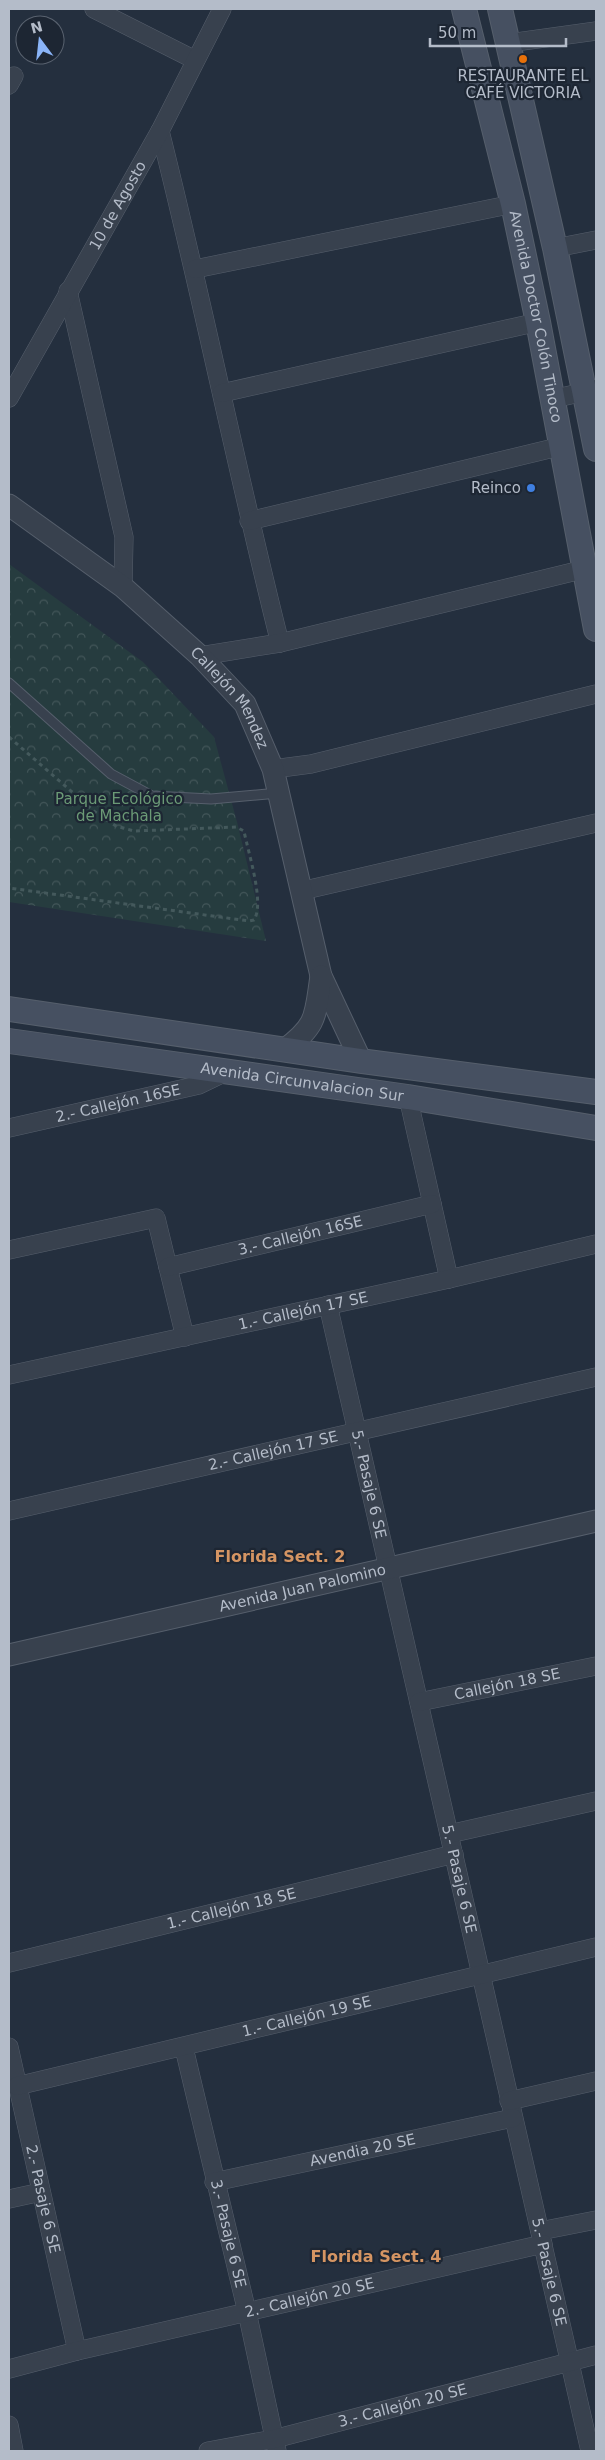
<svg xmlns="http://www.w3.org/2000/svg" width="605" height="2460" viewBox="0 0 605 2460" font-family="'DejaVu Sans',sans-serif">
<defs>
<pattern id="park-crowns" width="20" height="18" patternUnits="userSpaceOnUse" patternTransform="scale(1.25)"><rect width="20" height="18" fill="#263c3f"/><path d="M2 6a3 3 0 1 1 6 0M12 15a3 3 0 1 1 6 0" fill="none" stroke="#435659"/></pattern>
</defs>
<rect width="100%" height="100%" fill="#242f3e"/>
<path fill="url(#park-crowns)" d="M9 564 143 662 214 737 237 822 266 941 9 902Z"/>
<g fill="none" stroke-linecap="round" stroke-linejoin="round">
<defs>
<path id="service" d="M9 683 111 774 152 796 211 799 278 793"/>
<g id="minor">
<path d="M94 9 195 60"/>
<path d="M508 43 596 31"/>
<path d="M9 85 14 76"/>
<path d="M160 131C203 301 237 473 280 643"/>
<path d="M555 248 596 240"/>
<path d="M195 269 513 204"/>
<path d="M68 291 124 537 123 587"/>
<path d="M222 393 538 322"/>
<path id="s1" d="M9 398 160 131 222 9"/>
<path d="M553 399 596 389"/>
<path d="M249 521 562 446"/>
<path d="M200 656 280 643 585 569"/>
<path d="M273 769 311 764 596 694"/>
<path d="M301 891 596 823"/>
<path d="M408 1097 449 1279"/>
<path id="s2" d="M9 1128 199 1085 226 1072"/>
<path d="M9 1250 156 1218 185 1337"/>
<path id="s3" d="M168 1267 432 1204"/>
<path id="s4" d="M328 1305 590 2451"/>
<path id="s5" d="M9 1375 449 1279 596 1244"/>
<path id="s6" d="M9 1511 596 1377"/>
<path id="s7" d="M419 1702 596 1666"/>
<path d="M449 1834 596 1801"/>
<path id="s8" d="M9 1963 454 1854"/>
<path id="s9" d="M9 2047 77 2351"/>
<path id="s10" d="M184 2048 247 2312 277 2451"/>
<path id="s11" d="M17 2086 596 1947"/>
<path d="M509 2101 596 2081"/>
<path id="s12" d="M214 2182 513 2118"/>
<path d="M9 2199 41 2192"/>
<path d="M540 2231 596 2220"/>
<path id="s13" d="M9 2369 77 2351 543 2244"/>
<path d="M9 2425 14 2451"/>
<path id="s14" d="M208 2451 274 2439 596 2355"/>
</g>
<g id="tertiary">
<path id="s15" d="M9 505 123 587 200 656 245 704 273 769 321 976 361 1061"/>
<path d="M284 1050C318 1025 315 1016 321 976"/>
<path id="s16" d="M9 1655 596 1521"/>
</g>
<g id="secondary">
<path id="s17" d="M464 9 513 204 538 322 596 629"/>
<path d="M500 9 555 248 596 449"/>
<path d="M9 1009 361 1061 596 1092"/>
<path id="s18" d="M9 1041 408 1097 596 1128"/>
</g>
</defs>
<use href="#service" stroke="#565f6c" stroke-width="11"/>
<use href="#minor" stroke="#565f6c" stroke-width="19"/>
<use href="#tertiary" stroke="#565f6c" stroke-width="23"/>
<use href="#secondary" stroke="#565f6c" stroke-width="26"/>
<path stroke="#44595c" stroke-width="3" stroke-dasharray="4 4" stroke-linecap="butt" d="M9 737 95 812 116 826 134 831 236 827 244 831C248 852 265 903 254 920L249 921 9 888"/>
<use href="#service" stroke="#38414e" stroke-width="9"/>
<use href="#minor" stroke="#38414e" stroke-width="18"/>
<use href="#tertiary" stroke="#38414e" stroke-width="21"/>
<use href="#secondary" stroke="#465061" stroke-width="24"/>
</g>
<circle fill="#e8710a" stroke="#1d2633" stroke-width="2" cx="523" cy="59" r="5"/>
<circle fill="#3f7fe0" stroke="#1d2633" stroke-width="2" cx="531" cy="488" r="5"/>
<g text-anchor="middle" stroke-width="4.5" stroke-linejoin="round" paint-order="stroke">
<g font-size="15" fill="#b4bcc9" stroke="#1d2633">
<text x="523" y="81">RESTAURANTE EL<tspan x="523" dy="17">CAFÉ VICTORIA</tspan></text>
<text x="521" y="493" text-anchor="end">Reinco</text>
</g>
<g font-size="15" fill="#b4bcc9" stroke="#1d2633">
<text dy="5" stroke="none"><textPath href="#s1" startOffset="221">10 de Agosto</textPath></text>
<text dy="5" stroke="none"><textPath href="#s17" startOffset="316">Avenida Doctor Colón Tinoco</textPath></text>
<text dy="5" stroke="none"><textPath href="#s15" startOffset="296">Callejón Mendez</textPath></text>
<text dy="5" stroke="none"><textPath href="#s18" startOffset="296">Avenida Circunvalacion Sur</textPath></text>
<text dy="5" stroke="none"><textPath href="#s2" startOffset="112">2.- Callejón 16SE</textPath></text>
<text dy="5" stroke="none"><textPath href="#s3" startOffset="136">3.- Callejón 16SE</textPath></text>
<text dy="5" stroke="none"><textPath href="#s5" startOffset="301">1.- Callejón 17 SE</textPath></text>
<text dy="5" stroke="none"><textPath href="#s6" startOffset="271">2.- Callejón 17 SE</textPath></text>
<text dy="5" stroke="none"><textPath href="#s4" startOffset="184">5.- Pasaje 6 SE</textPath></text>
<text dy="5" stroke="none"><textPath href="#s16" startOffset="301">Avenida Juan Palomino</textPath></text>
<text dy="5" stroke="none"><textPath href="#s7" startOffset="90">Callejón 18 SE</textPath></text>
<text dy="5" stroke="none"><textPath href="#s4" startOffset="589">5.- Pasaje 6 SE</textPath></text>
<text dy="5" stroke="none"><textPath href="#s8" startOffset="229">1.- Callejón 18 SE</textPath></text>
<text dy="5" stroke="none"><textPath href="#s11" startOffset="298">1.- Callejón 19 SE</textPath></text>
<text dy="5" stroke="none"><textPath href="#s12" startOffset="152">Avendia 20 SE</textPath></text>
<text dy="5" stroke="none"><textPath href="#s9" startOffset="156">2.- Pasaje 6 SE</textPath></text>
<text dy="5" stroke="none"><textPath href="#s10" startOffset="191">3.- Pasaje 6 SE</textPath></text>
<text dy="5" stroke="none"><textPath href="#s4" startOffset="992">5.- Pasaje 6 SE</textPath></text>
<text dy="5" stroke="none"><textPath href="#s13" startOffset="309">2.- Callejón 20 SE</textPath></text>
<text dy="5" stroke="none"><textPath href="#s14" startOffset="200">3.- Callejón 20 SE</textPath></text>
</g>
<g font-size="15" fill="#6b9a76" stroke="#1d2633">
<text x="119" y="804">Parque Ecológico<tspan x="119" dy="17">de Machala</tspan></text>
</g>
<g font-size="16" font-weight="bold" fill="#d59563" stroke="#1d2633">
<text x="280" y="1562">Florida Sect. 2</text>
<text x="376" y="2262">Florida Sect. 4</text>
</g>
</g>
<rect width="605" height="2460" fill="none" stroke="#b4bcc9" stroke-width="20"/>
<g transform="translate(40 40) rotate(345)"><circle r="24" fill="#1d2633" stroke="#59626f"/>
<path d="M0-4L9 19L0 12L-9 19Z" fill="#8ab4f8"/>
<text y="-8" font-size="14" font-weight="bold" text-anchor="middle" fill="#b4bcc9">N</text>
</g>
<path d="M430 38v8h136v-8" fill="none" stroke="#b4bcc9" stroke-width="2.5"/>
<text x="438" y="38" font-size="15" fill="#b4bcc9" stroke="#1d2633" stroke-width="4" paint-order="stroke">50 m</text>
</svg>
